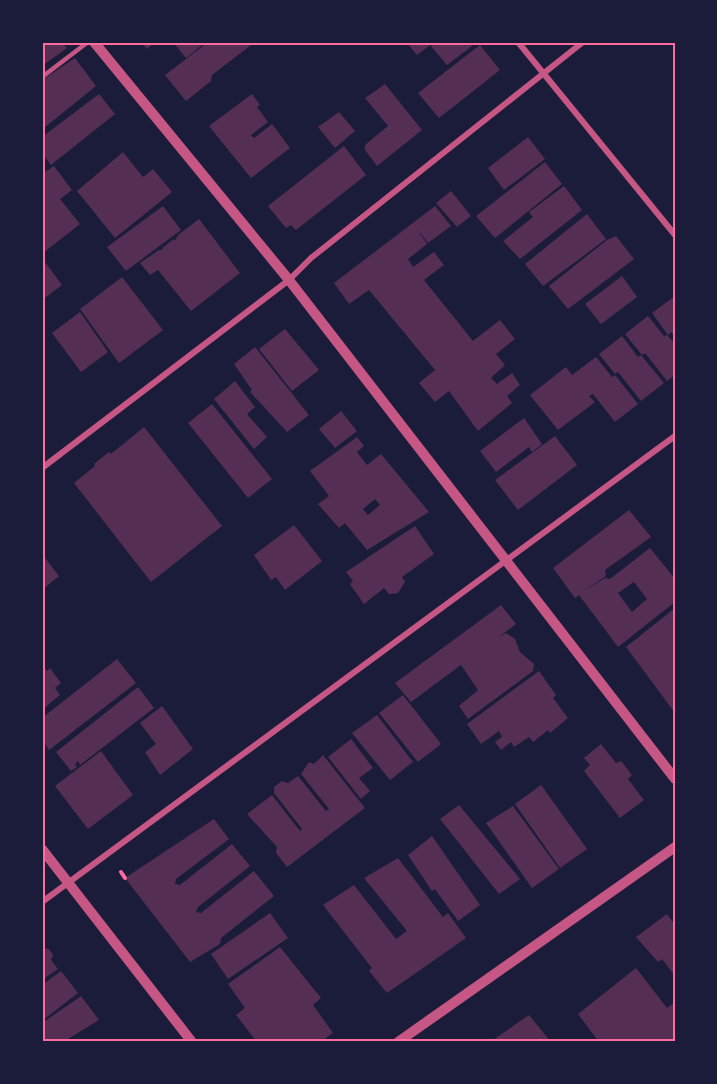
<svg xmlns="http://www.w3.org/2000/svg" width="717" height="1084" viewBox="0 0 717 1084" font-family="Raleway,sans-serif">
<rect width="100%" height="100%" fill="#1b1b3a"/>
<g fill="#542f53" fill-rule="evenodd">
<path d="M42 42H62L67 48 42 66Z"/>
<path d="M141 42H155L147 49Z"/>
<path d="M173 42H206L186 58Z"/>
<path d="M208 42H255L212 75 211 81 186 101 165 75Z"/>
<path d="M406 42H434L417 55Z"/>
<path d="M437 42H470L472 46 447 65 431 46Z"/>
<path d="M480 45 500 70 439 118 418 93Z"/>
<path d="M75 58 96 86 44 128 42 80Z"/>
<path d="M385 84 422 130 377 166 365 150V145L388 126 365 98Z"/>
<path d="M99 94 115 114 51 165 42 153V137Z"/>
<path d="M252 94 260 105 257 107 268 122 251 135 254 138 272 124 290 148 251 178 209 126Z"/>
<path d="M339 112 355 131 335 148 318 127Z"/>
<path d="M528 137 545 159 504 190 488 168Z"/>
<path d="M344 146 366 175 296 230 291 225 286 228 268 206Z"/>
<path d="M123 152 143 177 153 169 172 192 115 238 77 191Z"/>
<path d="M545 162 562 184 495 238 476 216Z"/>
<path d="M54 166 72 190 60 199 80 224 43 253 42 174Z"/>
<path d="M564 186 582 210 520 259 503 241 533 217 529 212Z"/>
<path d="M451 191 471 216 457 227 436 203Z"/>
<path d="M163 206 181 230 126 271 107 247Z"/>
<path d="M435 206 451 226 428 243 417 229 427 244 408 259 413 267 434 252 444 265 424 280 473 341 500 320 515 339 496 354 505 365 491 378 497 384 512 373 520 385 507 396 512 403 478 431 449 391 435 402 419 383 435 370 369 290 349 304 334 283Z"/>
<path d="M587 214 606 239 543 286 525 264Z"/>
<path d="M199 219 240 273 191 311 158 270 150 275 140 263 159 250H163L162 248 174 239 175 241 178 235Z"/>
<path d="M616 236 634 259 568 309 549 286 607 240Z"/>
<path d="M42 258 62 285 42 300Z"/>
<path d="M622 276 637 297 601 324 585 304Z"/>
<path d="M122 277 163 330 119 363 80 309Z"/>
<path d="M675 296V337L671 332 668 335 652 313Z"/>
<path d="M80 312 108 352 81 372 52 333Z"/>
<path d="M648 316 664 336 667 335 675 344V375L667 381 645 353 642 355 625 334Z"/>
<path d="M285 329 319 370 292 391 259 349Z"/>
<path d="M622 336 638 357 641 355 664 383 641 401 618 372 615 374 599 354Z"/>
<path d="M255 347 309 415 287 432 250 392 252 390 234 364Z"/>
<path d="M596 357 612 377 615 375 638 404 615 422 593 394 589 396 595 402 558 430 530 395 566 367 572 375Z"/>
<path d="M235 381 255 407 247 414 267 437 254 449 214 399Z"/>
<path d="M212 404 272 479 248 498 188 423Z"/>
<path d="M341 411 357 431 335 448 319 429Z"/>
<path d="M524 418 542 444 532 452 529 447 496 472 480 451Z"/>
<path d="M144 427 222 526 151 582 74 483 95 466 94 464 109 452 111 454Z"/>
<path d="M555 436 577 465 518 510 495 480Z"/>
<path d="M357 437 364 446 357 452 367 465 381 454 429 512 367 550 345 523 339 528 318 504 329 496 310 471ZM375 499 380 505 368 515 363 509Z"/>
<path d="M629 510 651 537 605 570 606 576 584 591 605 578 610 579 650 548 675 579V602L618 647 579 595 575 598 553 568ZM634 582 647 599 632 612 618 593Z"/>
<path d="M294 525 322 561 285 590 276 577 271 580 254 555Z"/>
<path d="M415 526 434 554 402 577 405 582 398 593 389 594 384 588 364 604 350 584 353 581 346 572Z"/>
<path d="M42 554 59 576 42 590Z"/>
<path d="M501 605 516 624 499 637 506 633 515 639 520 652 534 664 533 671 468 719 459 706 478 690 461 665 411 702 395 683Z"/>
<path d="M675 608V713L626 647Z"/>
<path d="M117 659 136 683 49 750 42 740V718Z"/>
<path d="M42 664 47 671 50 668 61 683 55 688 60 695 42 710Z"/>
<path d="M539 671 556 695 553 698 568 718 550 733 548 730 533 742 529 737 514 747 511 742 501 750 495 742 502 737 499 731 481 744 467 724Z"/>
<path d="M138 687 154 708 80 765 78 761 75 764 77 767 71 771 56 752Z"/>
<path d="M403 695 441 744 418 762 379 713Z"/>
<path d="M162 706 193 749 160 775 145 752 156 744 140 723Z"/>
<path d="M377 715 413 762 390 780 352 733Z"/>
<path d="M351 739 373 768 359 778 370 791 361 799 328 757Z"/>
<path d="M601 744 616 763 621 761 632 775 628 779 644 800 620 818 584 771 590 765 584 758Z"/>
<path d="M101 751 133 795 88 829 55 786Z"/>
<path d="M323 755 365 808 287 867 276 853 277 847 247 814 272 795 300 831 302 829 274 793V787L282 781 288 783 298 776 326 811 329 809 301 774 309 762 314 764Z"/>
<path d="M541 785 587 849 560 868 515 804Z"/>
<path d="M459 805 520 879 499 894 440 819Z"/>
<path d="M513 806 559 869 532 888 486 823Z"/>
<path d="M214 819 229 839 176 879 175 884 180 885 232 844 250 866 198 907 196 912 201 913 254 871 274 896 221 938 220 944 190 962 125 878Z"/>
<path d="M432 836 480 905 458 921 435 889 432 891 408 855Z"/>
<path d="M398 858 443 917 448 913 466 938 387 993 369 971 372 968 323 905 354 885 396 939 407 931 364 878Z"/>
<path d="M270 913 288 938 228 979 211 954Z"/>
<path d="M667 914 675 925V976L662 959 658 962 636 937Z"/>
<path d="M280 947 321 998 313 1005 333 1033 320 1042H257L236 1015 245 1008 228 984Z"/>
<path d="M42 948 49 949 53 955 51 960 58 969 42 980Z"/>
<path d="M636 968 667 1008 675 1002V1042H599L578 1014Z"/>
<path d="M61 971 78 993 42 1021V985Z"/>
<path d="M81 996 99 1020 63 1042H42V1023Z"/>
<path d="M529 1015 551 1042H490Z"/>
</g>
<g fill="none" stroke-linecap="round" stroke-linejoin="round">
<path stroke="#ff6b9d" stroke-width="4" d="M121 872 125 878"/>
<path stroke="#c65784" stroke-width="4.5" d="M42 77 88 42"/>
<g stroke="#c65784" stroke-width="6">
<path d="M518 42 675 235"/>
<path d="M42 468 289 280 311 258 583 42"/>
<path d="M42 902 675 436"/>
</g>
<g stroke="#c65784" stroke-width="10">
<path d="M94 42 289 280 675 779"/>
<path d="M42 849 192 1042"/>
<path d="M398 1042 675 847"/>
</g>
</g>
<rect width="717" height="1084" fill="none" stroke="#1b1b3a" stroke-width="87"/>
<rect x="44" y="44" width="630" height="996" fill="none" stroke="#ff6b9d" stroke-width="2"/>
</svg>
